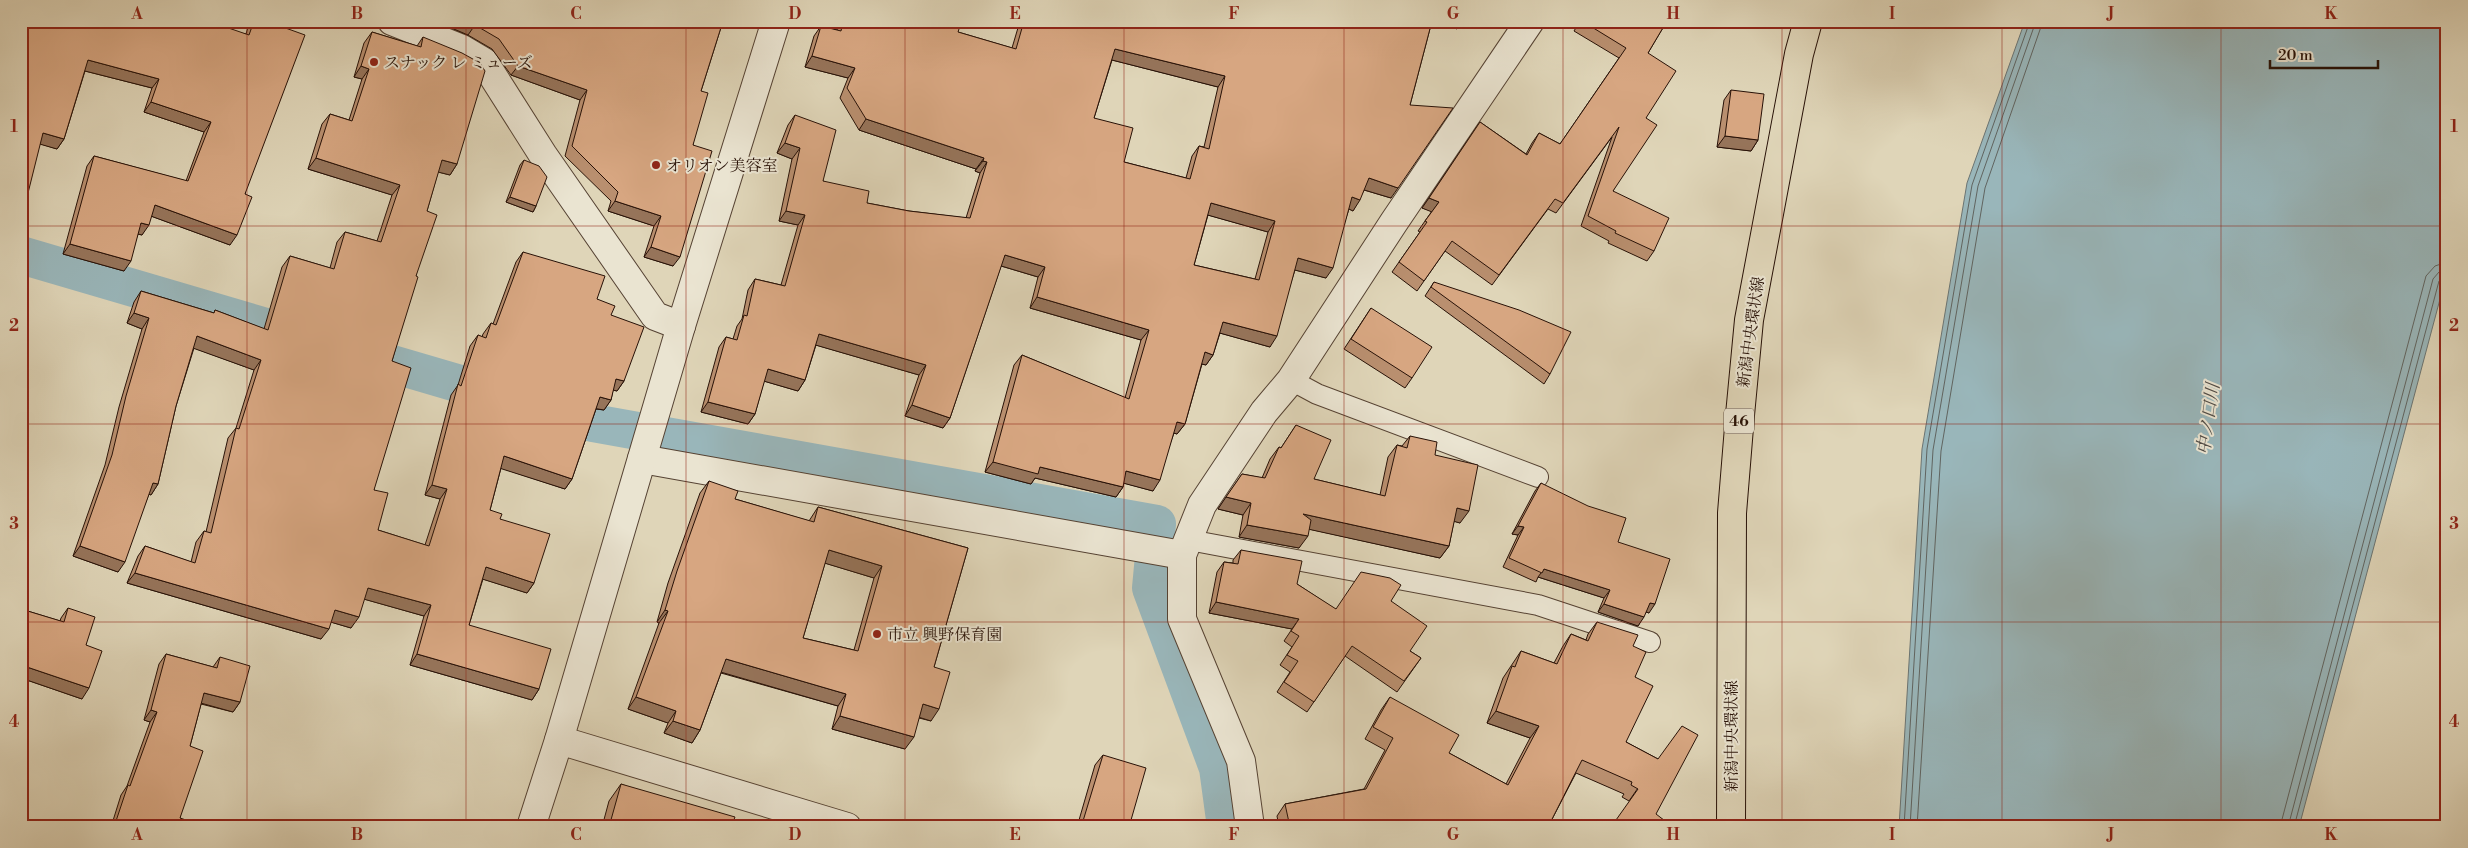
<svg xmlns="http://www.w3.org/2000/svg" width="2468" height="848" viewBox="0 0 2468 848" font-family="'Libre Bodoni','Noto Serif JP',serif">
<rect width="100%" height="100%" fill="#dfd5b8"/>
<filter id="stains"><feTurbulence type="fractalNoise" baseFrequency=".004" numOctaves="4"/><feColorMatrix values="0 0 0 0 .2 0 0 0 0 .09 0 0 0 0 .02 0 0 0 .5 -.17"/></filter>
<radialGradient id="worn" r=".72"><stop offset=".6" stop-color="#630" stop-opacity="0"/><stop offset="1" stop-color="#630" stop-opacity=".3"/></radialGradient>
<path fill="#99b6ba" stroke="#6b7472" d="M2025 21H2447V273L2299 827H1899L1922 449 1967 183Z"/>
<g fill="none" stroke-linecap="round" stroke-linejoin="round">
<g stroke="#606460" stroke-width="1">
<path d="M1904 827 1927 449 1972 185 2030 21"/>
<path d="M1910 827 1933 450 1978 186 2036 21"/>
<path d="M1917 827 1941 451 1985 188 2043 21"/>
<path d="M2280 827 2426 276 2435 266 2447 262"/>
<path d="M2288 827 2433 279 2439 272 2447 270"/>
<path d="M2294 827 2439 281 2447 276"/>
</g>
<path stroke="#99b6ba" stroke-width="38" d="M21 255 593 423 1157 524 1151 588 1218 768 1226 827"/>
<defs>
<g id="service">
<path d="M1291 380 1317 394 1538 477"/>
<path d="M1189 540 1538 605 1650 642"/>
</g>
<g id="minor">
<path d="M392 21 462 49 484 62 543 155 655 316 681 326"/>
<path d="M642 459 1182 555"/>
<path d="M1250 827 1241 761 1182 619V555L1202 505 1264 412 1291 380 1394 222 1530 21"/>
</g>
<g id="tertiary">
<path d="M559 740 847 827"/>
<path d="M531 827 559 740 681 326 776 21"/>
</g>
<path id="primary" d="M1731 827 1732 513 1740 415 1749 320 1799 54 1808 21"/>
</defs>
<use href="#service" stroke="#554233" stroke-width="22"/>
<use href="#minor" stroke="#554233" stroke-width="30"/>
<use href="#tertiary" stroke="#554233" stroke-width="30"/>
<use href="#primary" stroke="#271107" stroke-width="30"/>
<use href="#service" stroke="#eae4d1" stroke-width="20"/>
<use href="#minor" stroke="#eae4d1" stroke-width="28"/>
<use href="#tertiary" stroke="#eae4d1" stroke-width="28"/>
<use href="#primary" stroke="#dfd5b8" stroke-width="28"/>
</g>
<g fill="#b98f6f" stroke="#271107" fill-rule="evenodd">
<path d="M21 21 246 34 248 27 252 21H266L245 194 230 245 151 216 142 235 138 234 124 271 63 254 87 166 94 156 186 181 204 132 144 112 152 88 85 71 64 139 57 149 41 144Z"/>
<path d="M435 21H723L701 91 693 145 673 266 644 257 654 226 608 211 611 201 565 156 580 100 511 75 492 49 468 35Z"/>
<path d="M839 21H956L958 32 1012 48 1020 21H1432L1410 105 1391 198 1364 190 1353 211 1349 209 1326 278 1295 270 1270 347 1220 333 1213 355 1206 365 1202 364 1185 424 1177 434 1174 433 1153 491 1124 483 1123 487 1116 497 1035 478 1031 484 985 472 1014 365 1022 355 1125 398 1141 340 1030 308 1038 277 1001 266 950 418 943 428 905 416 919 375 816 345 805 380 798 391 764 381 755 414 748 424 701 412 719 347 726 337 733 339 737 326 742 319 748 290 755 279 781 285 798 225 779 221 792 159 777 153 788 125 795 115 823 181 867 203 909 211 966 218 980 173 975 171 976 169 859 130 840 98 848 78 805 67 814 36 821 26 837 30ZM1112 60 1218 87 1204 147 1199 146 1192 156 1186 178 1124 162 1094 118ZM1208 215 1268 232 1255 279 1194 265Z"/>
<path d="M1580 21H1667L1648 53 1646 118 1613 191 1654 251 1647 261 1608 243 1609 241 1581 226 1612 137 1556 213 1548 209 1492 285 1445 251 1417 291 1392 272 1420 232 1418 231 1432 211 1422 208 1480 122 1526 154 1532 143 1539 133 1560 144 1619 58 1574 31Z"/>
<path d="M372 32 417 46 423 37 457 164 450 175 438 172 427 211 416 276 392 361 374 490 378 530 425 545 440 499 425 495 451 395 458 385 470 346 478 335 482 337 483 334 491 323 493 324 516 262 523 252 597 299 611 315 624 381 617 391 613 390 611 400 604 410 596 409 572 479 565 489 501 468 490 510 500 519 534 583 527 593 483 579 469 625 539 689 532 700 410 665 424 616 364 599 351 628 331 622 321 639 127 583 138 556 145 546 191 562 196 542 204 531 206 532 228 438 236 428 254 370 194 348 176 406 158 484 151 495 149 494 118 572 73 556 105 465 119 407 142 329 127 323 134 302 141 291 214 313 215 310 264 329 282 267 290 256 330 268 337 242 345 232 377 241 392 195 308 169 322 124 330 114 349 120 362 79 354 77 364 43Z"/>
<path d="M1731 90 1758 140 1751 151 1717 147 1724 100Z"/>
<path d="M524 160 536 206 533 212 506 202 520 165Z"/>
<path d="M1434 282 1550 374 1544 384 1425 296Z"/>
<path d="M1371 308 1412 378 1405 388 1344 349Z"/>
<path d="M1296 425 1314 479 1380 495 1388 457 1397 445 1402 446 1410 436 1435 455 1460 523 1454 521 1449 546 1440 558 1309 529 1299 548 1239 537 1243 515 1218 509 1242 474 1262 478 1270 459 1279 447 1281 448Z"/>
<path d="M709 481 735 499 809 521 818 507 968 548 934 667 931 721 919 718 905 749 832 729 838 706 721 673 700 730 692 743 664 733 668 723 628 709 659 623 657 622 668 583 700 493ZM825 563 874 578 854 650 803 638Z"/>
<path d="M1541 483 1618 542 1649 613 1646 612 1638 626 1598 612 1604 598 1538 577 1536 582 1503 567 1518 535 1512 534 1535 491Z"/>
<path d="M1241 550 1297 584 1335 609 1391 601 1410 651 1421 658 1397 692 1345 656 1307 712 1277 692 1290 672 1280 665 1292 647 1284 641 1292 629 1209 613 1217 572 1224 562 1233 563V560Z"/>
<path d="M68 608 86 645 82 699 21 678V609L60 621 61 618Z"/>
<path d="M1597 622 1633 646 1635 677 1626 742 1658 759 1629 801 1622 797 1624 794 1576 773 1548 827H1279L1277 816 1285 804 1364 789 1385 750 1365 739 1381 710 1390 697 1449 753 1506 784 1530 738 1487 723 1503 678 1521 651 1554 663 1563 646 1571 634 1586 640 1588 634Z"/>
<path d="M166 654 213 667 220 657 240 702 233 712 201 704 190 746 180 818 184 827H111L121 795 127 786 150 722 144 720 159 664Z"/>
<path d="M1103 755 1129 827H1077L1095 765Z"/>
<path d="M621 784 731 827H602L609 801Z"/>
</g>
<g fill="#96745a" stroke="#271107">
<path d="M435 21H465L475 25 468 35Z"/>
<path d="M1436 21H1463L1457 29Z"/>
<path d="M1115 49 1225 76 1218 87 1108 59Z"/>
<path d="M812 56 855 68 848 78 805 67Z"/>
<path d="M88 60 159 79 152 88 81 70Z"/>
<path d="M361 66 369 69 362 79 354 77Z"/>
<path d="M518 66 587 90 580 100 511 75Z"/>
<path d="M151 102 211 122 204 132 144 112Z"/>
<path d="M866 119 984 158 976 169 859 130Z"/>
<path d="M43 133 64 139 57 149 36 143Z"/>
<path d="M1725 136 1758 140 1751 151 1717 147Z"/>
<path d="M785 143 800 148 792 159 777 153Z"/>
<path d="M316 158 400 185 392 195 308 169Z"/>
<path d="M442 160 457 164 450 175 434 171Z"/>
<path d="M983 161 987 162 980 173 975 171Z"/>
<path d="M1369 178 1398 188 1391 198 1361 189Z"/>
<path d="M510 197 536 206 533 212 506 202Z"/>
<path d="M1352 197 1360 200 1353 211 1345 207Z"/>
<path d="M1429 198 1439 202 1432 212 1422 208Z"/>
<path d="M615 201 661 216 654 226 608 211Z"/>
<path d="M1211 203 1275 221 1268 232 1204 214Z"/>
<path d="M155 205 237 235 230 245 148 215Z"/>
<path d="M786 211 805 215 798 225 779 221Z"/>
<path d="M141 223 149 225 142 235 134 233Z"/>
<path d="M70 244 131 261 124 271 63 254Z"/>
<path d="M651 247 680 257 673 266 644 257Z"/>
<path d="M1005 255 1045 267 1038 277 998 265Z"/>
<path d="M1298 258 1333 268 1326 278 1291 269Z"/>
<path d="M1037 297 1149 330 1141 340 1030 308Z"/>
<path d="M134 313 149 318 142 329 127 323Z"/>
<path d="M1223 322 1277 336 1270 347 1216 332Z"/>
<path d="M819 334 926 365 919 375 812 344Z"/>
<path d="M197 336 261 360 254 370 190 347Z"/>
<path d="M1205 352 1213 355 1206 365 1198 363Z"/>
<path d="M768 369 805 380 798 391 760 380Z"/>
<path d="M616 379 624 381 617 391 609 389Z"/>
<path d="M600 397 611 400 604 410 592 408Z"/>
<path d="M708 402 755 414 748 424 701 412Z"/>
<path d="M912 405 950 418 943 428 905 416Z"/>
<path d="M1177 422 1185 424 1177 434 1170 432Z"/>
<path d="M504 456 572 479 565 489 496 467Z"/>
<path d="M993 462 1040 467 1123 487 1116 497 1035 478 1031 484 985 472Z"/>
<path d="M1126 471 1160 480 1153 491 1119 482Z"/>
<path d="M153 483 158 484 151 495 146 493Z"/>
<path d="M432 485 447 489 440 499 425 495Z"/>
<path d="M1226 497 1251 503 1243 515 1218 509Z"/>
<path d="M1457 508 1469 511 1460 523 1449 520Z"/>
<path d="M1303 514 1449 546 1440 558 1294 526Z"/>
<path d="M1247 525 1308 536 1299 548 1239 537Z"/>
<path d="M1518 526 1524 527 1518 535 1512 534Z"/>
<path d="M80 546 125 562 118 572 73 556Z"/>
<path d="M829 550 882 566 874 578 821 562Z"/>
<path d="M486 567 534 583 527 593 479 578Z"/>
<path d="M1544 569 1610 590 1604 598 1538 577Z"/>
<path d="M135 573 329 629 321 639 127 583Z"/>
<path d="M368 588 431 605 424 616 360 598Z"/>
<path d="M1216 602 1299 619 1292 629 1209 613Z"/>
<path d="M1650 603 1655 604 1649 613 1644 611Z"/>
<path d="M1604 604 1644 617 1638 626 1598 612Z"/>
<path d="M335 610 359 617 351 628 327 621Z"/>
<path d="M665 610 668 611 659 623 657 622Z"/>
<path d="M417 654 539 689 532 700 410 665Z"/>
<path d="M726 659 846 694 838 706 717 671Z"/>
<path d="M21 665 89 688 82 699 21 678Z"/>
<path d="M204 693 240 702 233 712 197 702Z"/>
<path d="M636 697 676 711 668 723 628 709Z"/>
<path d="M923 704 939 709 931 721 915 716Z"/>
<path d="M151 710 157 712 150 722 144 720Z"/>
<path d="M1496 711 1539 726 1530 738 1487 723Z"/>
<path d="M840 716 914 737 905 749 832 729Z"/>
<path d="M673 721 700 730 692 743 664 733Z"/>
<path d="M1083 821 1101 827H1079Z"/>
</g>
<g fill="#d7a681" stroke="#271107" fill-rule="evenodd">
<path d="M21 21H208L249 35 254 21H266L305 35 245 194 252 197 237 235 155 205 149 225 141 223 131 261 70 244 94 156 188 181 211 122 151 102 159 79 88 60 64 139 43 133 21 221Z"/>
<path d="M465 21H723L701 91 708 93 693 145 712 151 680 257 651 247 661 216 615 201 618 192 572 146 587 90 518 66 499 39 475 25Z"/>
<path d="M843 21H956L961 23 958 32 1016 49 1024 21H1432L1410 105 1453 108 1398 188 1369 178 1360 200 1352 197 1333 268 1298 258 1277 336 1223 322 1213 355 1205 352 1185 424 1177 422 1160 480 1126 471 1123 487 1040 467 1038 474 993 462 1022 355 1129 399 1149 330 1037 297 1045 267 1005 255 950 418 912 405 926 365 819 334 805 380 768 369 755 414 708 402 726 337 737 340 744 315 747 316 755 279 785 286 805 215 786 211 800 148 785 143 795 115 836 130 823 181 869 191 867 203 909 211 970 218 987 162 983 161 984 158 866 119 847 88 855 68 812 56 821 26 841 31ZM1115 49 1225 76 1209 149 1199 146 1190 179 1124 162 1133 128 1094 118ZM1211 203 1275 221 1259 280 1194 265Z"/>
<path d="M1582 21H1667L1648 53 1676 71 1646 118 1657 125 1613 191 1669 218 1654 251 1615 233 1616 231 1588 216 1619 127 1563 203 1555 199 1499 275 1452 241 1424 281 1399 262 1427 222 1425 221 1439 202 1429 198 1480 122 1527 155 1539 133 1560 144 1626 48Z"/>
<path d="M372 32 421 47 423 37 462 53 480 63 485 71 457 164 442 160 427 211 437 215 416 276 418 277 392 361 411 368 374 490 388 493 378 530 429 546 447 489 432 485 458 384 461 386 478 335 486 338 491 323 496 325 523 252 605 276 597 299 615 306 611 315 644 327 624 381 616 379 611 400 600 397 572 479 504 456 490 510 502 514 500 519 550 534 534 583 486 567 469 625 551 649 539 689 417 654 431 605 368 588 359 617 335 610 329 629 135 573 145 546 195 563 204 531 211 533 236 428 239 429 261 360 197 336 176 406 158 484 153 483 125 562 80 546 112 455 126 396 149 318 134 313 141 291 214 313 215 310 268 330 290 256 334 269 345 232 381 242 400 185 316 158 330 114 352 121 369 69 361 66Z"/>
<path d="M1731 90 1764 94 1758 140 1725 136Z"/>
<path d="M524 160 539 166 547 177 536 206 510 197Z"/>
<path d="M1434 282 1519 310 1571 332 1550 374 1431 287Z"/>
<path d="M1371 308 1432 347 1412 378 1351 339Z"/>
<path d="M1296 425 1331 440 1314 479 1385 496 1397 445 1407 448 1410 436 1437 442 1435 455 1478 465 1469 511 1457 508 1449 546 1303 514 1311 520 1308 536 1247 525 1251 503 1226 497 1242 474 1265 478 1279 447 1281 448Z"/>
<path d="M709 481 738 491 735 499 814 522 818 507 968 548 934 667 950 672 939 709 923 704 914 737 840 716 846 694 726 659 700 730 673 721 676 711 636 697 668 611 665 610 677 571ZM829 550 882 566 858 651 803 638Z"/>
<path d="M1541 483 1588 506 1626 518 1618 542 1670 559 1655 604 1650 603 1644 617 1604 604 1610 590 1544 569 1542 573 1509 558 1524 527 1518 526Z"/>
<path d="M1241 550 1302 561 1297 584 1336 609 1361 572 1390 578 1401 585 1391 601 1427 626 1410 651 1421 658 1404 681 1352 646 1314 702 1284 682 1298 661 1287 655 1299 636 1291 631 1299 619 1216 602 1224 562 1238 564Z"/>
<path d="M68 608 95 617 86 645 102 651 89 688 21 665V609L64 622Z"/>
<path d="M1597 622 1638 635 1633 646 1646 652 1635 677 1653 686 1626 742 1658 759 1682 726 1698 735 1656 814 1673 827H1611L1638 789 1631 785 1632 782 1582 760 1548 827H1290L1285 804 1366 789 1393 738 1373 727 1390 697 1459 735 1449 753 1508 785 1539 726 1496 711 1512 666 1515 667 1521 651 1557 664 1571 634 1588 641Z"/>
<path d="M166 654 217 668 220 657 250 666 240 702 204 693 190 746 203 751 180 818 186 820 184 827H114L128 785 130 786 157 712 151 710Z"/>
<path d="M1103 755 1146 768 1129 827H1101L1083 821Z"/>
<path d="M621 784 735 817 731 827H609Z"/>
</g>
<path fill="none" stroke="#8f2418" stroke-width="1" stroke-opacity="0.55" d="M247 21V827M466 21V827M686 21V827M905 21V827M1124 21V827M1344 21V827M1563 21V827M1782 21V827M2002 21V827M2221 21V827M21 226H2447M21 424H2447M21 622H2447"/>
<g fill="#8f2418" stroke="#eae4d1" stroke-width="2">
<circle cx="374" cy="62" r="5"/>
<circle cx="656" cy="165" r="5"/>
<circle cx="877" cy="634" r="5"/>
</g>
<g text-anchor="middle" stroke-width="4" stroke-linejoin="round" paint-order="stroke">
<rect fill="#eae4d1" stroke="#625044" stroke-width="1" x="1724" y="408.5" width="30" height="25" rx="4"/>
<g font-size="15" font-weight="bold" fill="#271107">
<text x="1739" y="426">46</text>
</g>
<g font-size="16" fill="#271107" stroke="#eae4d1" text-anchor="start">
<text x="384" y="68">スナック レ ミューズ</text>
<text x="666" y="171">オリオン美容室</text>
<text x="887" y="640">市立 興野保育園</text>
</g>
<g font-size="16" fill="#271107" stroke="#eae4d1">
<text transform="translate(1750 332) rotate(-82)" y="6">新潟中央環状線</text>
<text transform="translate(1731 736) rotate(-90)" y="6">新潟中央環状線</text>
</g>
<g font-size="18" font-style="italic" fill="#4f4b46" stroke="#eae4d1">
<text transform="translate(2208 419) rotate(-82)" y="6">中ノ口川</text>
</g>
</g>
<rect width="2468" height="848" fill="none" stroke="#dfd5b8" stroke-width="55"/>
<path d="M2270 60v8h108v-8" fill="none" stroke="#271107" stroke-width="2.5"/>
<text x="2278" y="60" font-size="15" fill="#271107" stroke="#eae4d1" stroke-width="4" paint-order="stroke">20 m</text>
<rect x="28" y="28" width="2412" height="792" fill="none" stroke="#8f2418" stroke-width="2"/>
<g font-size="16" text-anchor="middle" font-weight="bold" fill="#8f2418">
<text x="137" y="19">A</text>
<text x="357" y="19">B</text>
<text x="576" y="19">C</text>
<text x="795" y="19">D</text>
<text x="1015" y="19">E</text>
<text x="1234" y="19">F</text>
<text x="1453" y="19">G</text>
<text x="1673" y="19">H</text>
<text x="1892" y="19">I</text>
<text x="2111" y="19">J</text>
<text x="2331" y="19">K</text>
<text x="14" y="132">1</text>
<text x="2454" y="132">1</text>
<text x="14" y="331">2</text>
<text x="2454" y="331">2</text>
<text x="14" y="529">3</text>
<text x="2454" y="529">3</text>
<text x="14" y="727">4</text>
<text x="2454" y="727">4</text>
<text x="137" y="840">A</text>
<text x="357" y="840">B</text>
<text x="576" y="840">C</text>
<text x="795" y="840">D</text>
<text x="1015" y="840">E</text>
<text x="1234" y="840">F</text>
<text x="1453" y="840">G</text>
<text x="1673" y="840">H</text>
<text x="1892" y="840">I</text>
<text x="2111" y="840">J</text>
<text x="2331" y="840">K</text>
</g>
<rect width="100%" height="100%" filter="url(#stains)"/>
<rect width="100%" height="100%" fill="url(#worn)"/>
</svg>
